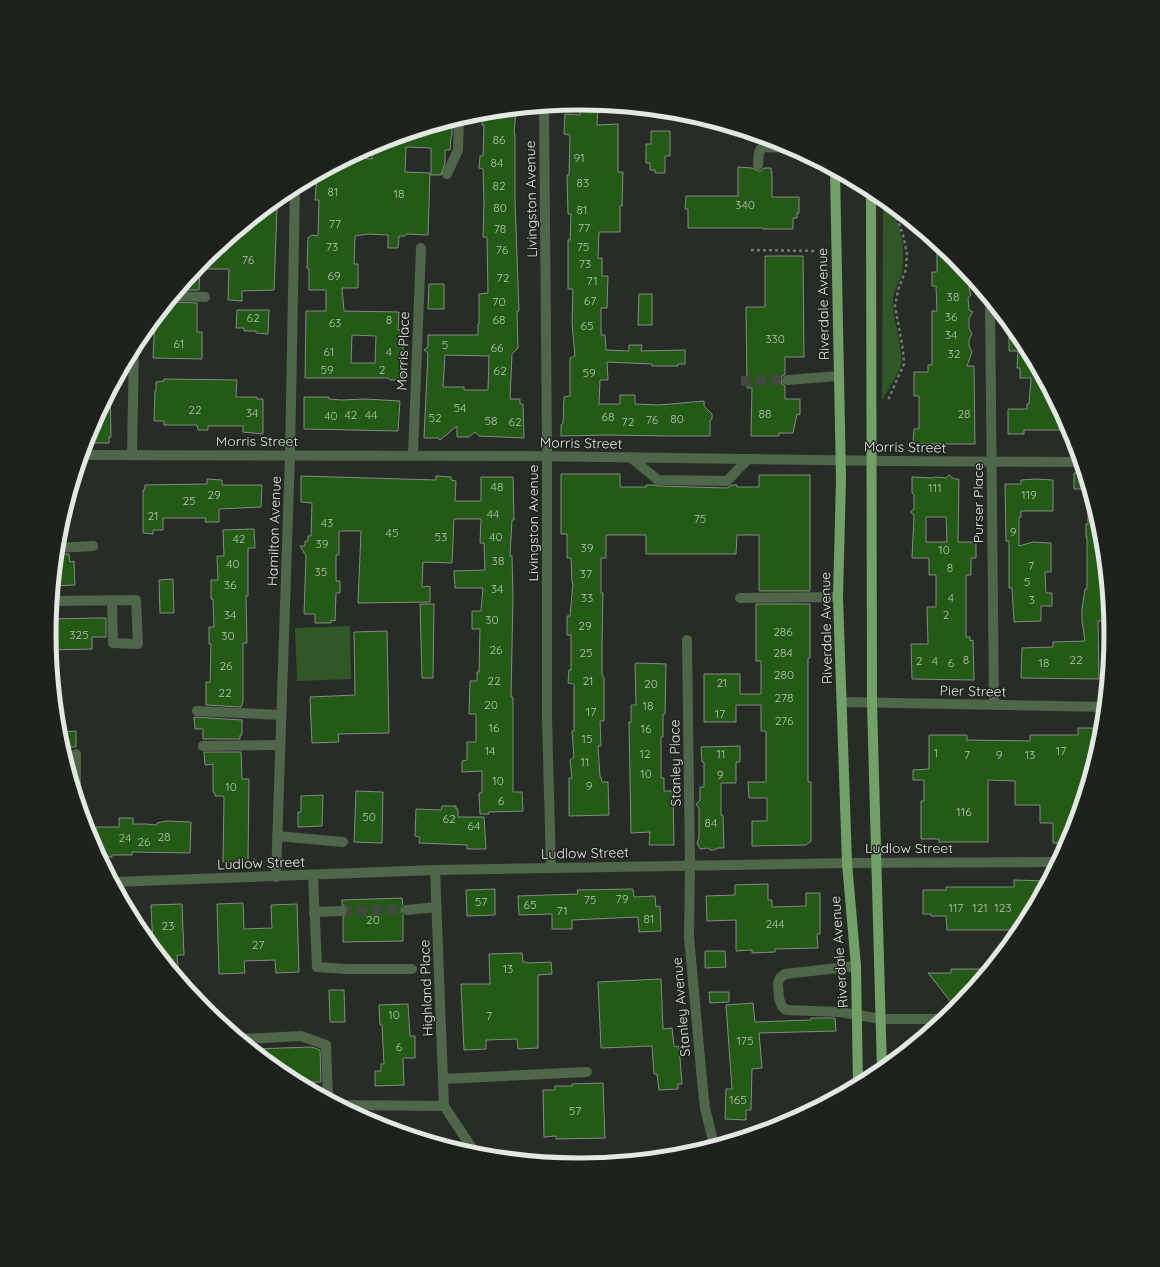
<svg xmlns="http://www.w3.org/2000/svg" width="1160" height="1267" viewBox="0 0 1160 1267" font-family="Quicksand,sans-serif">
<rect width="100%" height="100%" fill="#272c26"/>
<g fill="#2f5826">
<path d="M883 208C886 210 890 212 893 215 903 228 905 256 902 272 900 281 893 291 893 301 892 319 906 354 900 368 895 379 888 390 882 400Z"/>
<path d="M350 626 351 679 297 681 295 628Z"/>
</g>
<g fill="#235a15" stroke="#858b83" fill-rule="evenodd">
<path d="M579 103 598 104 597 125 618 124V172H623L622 206H620V232H599L598 258H602V276H608L607 308H601V335H605L606 350 629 351V345H642L641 351 685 350V364H678V366H652V364L607 362 608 380H600L599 404H620V395H635V404L659 405 704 401V406L712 414V419L710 421V436H670L607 435 561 436V425L563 423 564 397 570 396V358L575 356 572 323 573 289H568V240H570L571 214H568L567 175H569L570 135 564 134 565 114 580 115Z"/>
<path d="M516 109 514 134H515V200L519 311H517L518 348 512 354 510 399H520V404H523L524 438 479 436 475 432 469 437H457V426L440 440 438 438H424L428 353 424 350 428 347V335H478V324H479V294L488 293 487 237H483L484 202 483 169 479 168 480 156H483L484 125H482L483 112ZM445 355 489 356 488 390H464V387H443Z"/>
<path d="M452 120V136L451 137 450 150H445V163L441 175H431V148L406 147 405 172 430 173 428 235 406 234 405 236H399L398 248H388V235L368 234 355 236 354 264H358V288H342L344 311 399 312 398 330H403V380H390L388 378H305L306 311H326V290H309V269L307 268 308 238 312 235 318 236 319 200H315L317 175 342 162H356L357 158 372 159V146L377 143ZM352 335 376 336 375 363H351Z"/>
<path d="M651 131H670V156H665V173H655V170H650V163H646V144H651Z"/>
<path d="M738 167 752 168 758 171H761L764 168H771V171H772V197H799V213H797V218H793V229H763V228H688V209H685L686 196H738Z"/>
<path d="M276 200 275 208H277L274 290 242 291V301L228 300 229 269H200L199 290H179L205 258Z"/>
<path d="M937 253H950L956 258 971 277 969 280V288L971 295 968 298 969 310 973 312 969 318V328L972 334 969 340V346L972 352 967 366H974L975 444H913L914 429H919V396H914V372H928V365H932V311H937L936 286H932V272H937Z"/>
<path d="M765 256H803L804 357H785V374L781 377V380L782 384 785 386V399H800V415L797 414 793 433H779V436H751L752 388H747L746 307H765Z"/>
<path d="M429 284H444V309H428Z"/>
<path d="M639 294H652V325H638Z"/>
<path d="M169 301 173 302 197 303V332H202V359L153 358 155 319Z"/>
<path d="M237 310H269L268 334 256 333V331H244V328H236Z"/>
<path d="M1010 325 1022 339 1071 430H1024V434H1008V409H1027V404H1029L1031 378H1020V368H1017L1018 351H1009V335H1010Z"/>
<path d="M164 379 237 380 236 397H257V399H263V434L243 432V426H208V430H198L197 425H164V421H154L155 391H156V382L164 381Z"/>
<path d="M110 391 111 437H109V443H86L90 430Z"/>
<path d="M304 397H329V399L341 400 365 399 400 401 398 431 304 429Z"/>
<path d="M1074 473H1083L1088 489H1074Z"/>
<path d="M561 474H620V487H646V485H654L658 486 727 488 732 485H737V487H759V475H810V591H759V535H737L736 554H646V535H606V558H601V593H603L602 646V674L604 678V721H600L601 746H598L600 777H601L602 782H608L609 815 569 816V778H572L570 760 574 757 572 731H574V684L568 683 569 670H571V635H567V616H570L573 583H572L571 558H567V534H561Z"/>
<path d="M949 475 954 479H959L958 542H976V558H971V575H966V637H970V641L973 640 974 680 912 679 911 644H928L927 607H936V575H929V558H912L914 515 910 512 914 509V495L912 493V477L933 478 935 477 946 478ZM926 517H946L947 542H926Z"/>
<path d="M301 476 436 480V476L451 477V480L456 481 455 501H481V477H513L514 520H512L510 556H512L513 596 511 697H513V792H522L523 811 489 812V814H480L479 793H482V771L462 772V761L467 760V742H476V714H469L470 681H477V672H479L480 629H472V611H481L483 588H455L454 571 485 570 484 543H480L481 519H454L452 563 423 562 422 587 430 586V602L358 603 361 531H339V555H336V581H340V593H336L335 621 331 620V623H315V614H304L306 556 300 546H305V541H308V536H311L312 503 301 502Z"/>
<path d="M207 479 222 480V485H262L261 507 219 509V522H205L206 518H163V530H153V534L143 533V490H145V485L207 484Z"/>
<path d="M1035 479 1053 480V511H1021V517H1019V546L1033 542 1051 543V572H1045L1046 593H1052V606H1041V621L1014 622 1012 588H1009V541H1006L1005 484H1021V480Z"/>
<path d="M1088 497H1091L1101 530 1110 621H1098L1099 679 1021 678 1022 648 1053 647V642L1085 641 1082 621V609L1085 589H1087V537H1086V524H1088Z"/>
<path d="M251 529H254L255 548H248V596H246L247 643H243V702L241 707 206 705V682H210L211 644H209V627H214L213 599H211V580H218L217 556H224L223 530Z"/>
<path d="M57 554H69L70 562 74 561 75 585 54 586Z"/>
<path d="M173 579 174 613H160L159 580Z"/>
<path d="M420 604H434L433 678H422Z"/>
<path d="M756 604H810V658H808V782H811V841L806 845 752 846V821H767V798H749L748 782H766V731H761V705H736V722H704V674H740V694H761V661H756Z"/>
<path d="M95 618H106V637H92V649L51 650 49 633 50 619Z"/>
<path d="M387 631 389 733 338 734 339 742 312 743 310 697 355 695 354 632Z"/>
<path d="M637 663 666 664 665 714H663V737H661V778H664V791H673L674 845H649L650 832 631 833 629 722H631V705H636L635 664Z"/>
<path d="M194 717 242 720V735H240V739H203V729H195Z"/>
<path d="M1078 728H1102L1101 737 1070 837 1067 843H1053V823H1040V805H1015V781L988 780V842H939V839H921V801H924V780H913V770L929 769V735H967V740L1030 741V735H1078Z"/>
<path d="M76 731V747H62L59 732Z"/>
<path d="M740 746V762H736V783H721V815L723 816 724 848H718L714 850H710L708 848 700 849 697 843 699 838V808L696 804 700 800V787H704V762H702L701 747Z"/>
<path d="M204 752H241L242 779H249L248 862H223L224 798 223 796H215V793L213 792V764L205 765Z"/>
<path d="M356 791 383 792 382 843 354 842Z"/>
<path d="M323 795 322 826 298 827V812H301V796Z"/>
<path d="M442 806H456V809H458V817H484L486 849H467V845L419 843 420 837 415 836 416 809 441 810Z"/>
<path d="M119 818H133V824H146L157 825V823L167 821 191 822 190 853 132 852V855H112V857L100 856 87 830 96 831V827H119Z"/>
<path d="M1014 880 1047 881 1021 930H947L946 916H931V914H923V890H946V887H1014Z"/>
<path d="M768 884V900H772V907L806 906V893H820V934H817L818 948 775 949V952L752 953V950L736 951V920L707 921 706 896 735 895V885Z"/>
<path d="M495 889V915L467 916 466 890Z"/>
<path d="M633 889 634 897 655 896 656 907 660 906 661 931 639 932 638 917 572 920V929H552V914L519 915 518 896 578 894 577 890Z"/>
<path d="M402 898 403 906 401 910 403 915V941L343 942V917L348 914V911L347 907 342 905V900Z"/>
<path d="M243 903 244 929 272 928 271 905 297 904 299 972 276 973 275 960 244 961 245 973 219 974 217 904Z"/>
<path d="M182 904 184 955H177L179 977 153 947 151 905Z"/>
<path d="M705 951H725L726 967 705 968Z"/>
<path d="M522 953 523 962H527V963L551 962 552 974 538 975V1048L518 1049 517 1039 486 1040V1049L464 1050 461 984H490L489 954Z"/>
<path d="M951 969H988L961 1002H959L955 1007 928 973H951Z"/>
<path d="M661 979 663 1029 672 1028 674 1045 675 1047 679 1046 682 1084H678V1089L659 1090 657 1074H654L652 1046 601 1048 598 982Z"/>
<path d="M329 990H344L345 1022H330Z"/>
<path d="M709 992H729V1002L710 1003Z"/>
<path d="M753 1003 755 1022 811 1020V1018H835L836 1031 759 1033 762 1068 752 1069 751 1110H746V1120L725 1119 726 1089H732L726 1005Z"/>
<path d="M408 1004 410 1036H415V1058H403L404 1085 375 1086V1071H381V1064H384L382 1025H380L379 1005Z"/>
<path d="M312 1047 320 1050 321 1082H307V1080H295L285 1075 253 1049Z"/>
<path d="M603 1083 605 1138 556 1139V1136L544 1137 543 1090H555V1086H572V1084Z"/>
</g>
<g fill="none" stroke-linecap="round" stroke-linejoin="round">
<g stroke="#434842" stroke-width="10" stroke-dasharray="10 5" stroke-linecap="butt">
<path d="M741 381 787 380"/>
<path d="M342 911 407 910"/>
</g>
<g stroke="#757a74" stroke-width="2.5" stroke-dasharray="3 3" stroke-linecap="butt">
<path d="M884 205 896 216 903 235 907 254 906 269 898 290 895 306 903 350 904 364 887 402"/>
<path d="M751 250 817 251"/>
</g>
<g stroke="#4f664a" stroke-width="10">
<path d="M544 106 547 448V719L551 868"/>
<path d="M758 165C759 158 757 151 763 147L793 148"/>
<path d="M447 174 458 150 459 118"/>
<path d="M173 296 205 297"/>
<path d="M990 301 994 705"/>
<path d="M787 380 839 376"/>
<path d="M82 455 529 456 890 461 1080 462"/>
<path d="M132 455 134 346"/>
<path d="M413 455 421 248"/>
<path d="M630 457 658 480 727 481 748 459"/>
<path d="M57 548 93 546"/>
<path d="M740 598 838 597"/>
<path d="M52 601 136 600 138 644 113 643 112 600"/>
<path d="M687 640 690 865 689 937 702 1080 705 1108 714 1145"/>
<path d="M842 702 1104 707"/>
<path d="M197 711 281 715"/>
<path d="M203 746 280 745"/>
<path d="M76 754V792"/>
<path d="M277 836 343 842"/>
<path d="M435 870 444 1106"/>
<path d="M313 875 317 967 346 969H412"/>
<path d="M276 877 290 455 295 186"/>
<path d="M114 882 435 870 847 863 1057 862"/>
<path d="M407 910 437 907"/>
<path d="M314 912 342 911"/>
<path d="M856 966 785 974 780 978 778 983 779 999 782 1006 786 1010 840 1012 881 1019H943"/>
<path d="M242 1039 301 1036 326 1045 328 1098"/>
<path d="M443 1079 587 1072"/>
<path d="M340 1105 444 1106"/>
<path d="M444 1106 476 1154"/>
</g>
<g stroke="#72a167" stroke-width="10">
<path d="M835 171 841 479 838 597 847 863 856 966 858 1084"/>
<path d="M871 190 872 703 882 1070"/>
</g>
</g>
<g text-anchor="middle" stroke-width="3" stroke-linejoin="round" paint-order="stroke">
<g font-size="12" fill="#b4c4b0">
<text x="499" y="144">86</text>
<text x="579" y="162">91</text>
<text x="497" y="167">84</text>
<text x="583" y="187">83</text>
<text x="499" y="190">82</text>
<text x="333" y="196">81</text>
<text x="399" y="198">18</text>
<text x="745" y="209">340</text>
<text x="500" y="212">80</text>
<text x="582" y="214">81</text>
<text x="335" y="228">77</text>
<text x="584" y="232">77</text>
<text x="500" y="233">78</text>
<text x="332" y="251">73</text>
<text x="583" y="251">75</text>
<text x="502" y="254">76</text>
<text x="248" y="264">76</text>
<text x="585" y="268">73</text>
<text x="334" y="280">69</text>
<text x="503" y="282">72</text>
<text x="592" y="285">71</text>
<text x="953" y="301">38</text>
<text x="590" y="305">67</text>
<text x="499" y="306">70</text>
<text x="951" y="321">36</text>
<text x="253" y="322">62</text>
<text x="389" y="324">8</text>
<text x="499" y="324">68</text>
<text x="335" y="327">63</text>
<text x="587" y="330">65</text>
<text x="951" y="339">34</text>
<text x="775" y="343">330</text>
<text x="179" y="348">61</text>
<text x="445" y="349">5</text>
<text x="497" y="352">66</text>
<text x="329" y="356">61</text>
<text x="389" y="356">4</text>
<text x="954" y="358">32</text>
<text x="327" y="374">59</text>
<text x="382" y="374">2</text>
<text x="500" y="375">62</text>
<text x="589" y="377">59</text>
<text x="460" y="412">54</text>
<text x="195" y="414">22</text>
<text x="252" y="417">34</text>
<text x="765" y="418">88</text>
<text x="964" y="418">28</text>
<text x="351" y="419">42</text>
<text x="371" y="419">44</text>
<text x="331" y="420">40</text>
<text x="608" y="421">68</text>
<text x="435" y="422">52</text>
<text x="677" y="423">80</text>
<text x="652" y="424">76</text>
<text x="491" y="425">58</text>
<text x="515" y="426">62</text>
<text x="628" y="426">72</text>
<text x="497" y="491">48</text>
<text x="935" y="492">111</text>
<text x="214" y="499">29</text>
<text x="1029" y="499">119</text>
<text x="189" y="505">25</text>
<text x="493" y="518">44</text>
<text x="153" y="520">21</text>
<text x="700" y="523">75</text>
<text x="327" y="527">43</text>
<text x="1013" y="536">9</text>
<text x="392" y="537">45</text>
<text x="441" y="541">53</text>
<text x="496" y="541">40</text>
<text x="239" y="543">42</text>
<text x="322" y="548">39</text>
<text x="587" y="552">39</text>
<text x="944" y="554">10</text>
<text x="498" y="565">38</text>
<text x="233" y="568">40</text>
<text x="1031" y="570">7</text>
<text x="950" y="572">8</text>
<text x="321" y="576">35</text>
<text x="586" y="578">37</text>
<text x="1027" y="586">5</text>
<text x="230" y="589">36</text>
<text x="497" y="593">34</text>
<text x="587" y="602">33</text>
<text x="951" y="602">4</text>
<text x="1032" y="604">3</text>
<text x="230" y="619">34</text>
<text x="946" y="619">2</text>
<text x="492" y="624">30</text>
<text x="585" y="630">29</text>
<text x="783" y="636">286</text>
<text x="79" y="639">325</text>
<text x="228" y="640">30</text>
<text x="496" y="654">26</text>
<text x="586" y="657">25</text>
<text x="783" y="657">284</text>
<text x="966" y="664">8</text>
<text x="1076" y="664">22</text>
<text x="919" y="665">2</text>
<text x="935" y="665">4</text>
<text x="951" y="667">6</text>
<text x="1044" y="667">18</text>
<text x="226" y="670">26</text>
<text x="784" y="679">280</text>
<text x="494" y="685">22</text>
<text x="588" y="685">21</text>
<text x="722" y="687">21</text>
<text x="651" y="688">20</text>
<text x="225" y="697">22</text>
<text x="784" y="702">278</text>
<text x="491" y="709">20</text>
<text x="648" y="710">18</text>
<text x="591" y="716">17</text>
<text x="720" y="718">17</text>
<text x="784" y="725">276</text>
<text x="494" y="732">16</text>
<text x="646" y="733">16</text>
<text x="587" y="743">15</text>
<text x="490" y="755">14</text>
<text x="1061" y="755">17</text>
<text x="936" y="757">1</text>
<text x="645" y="758">12</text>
<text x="721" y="758">11</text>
<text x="967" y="759">7</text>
<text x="999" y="759">9</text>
<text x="1030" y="759">13</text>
<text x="585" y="766">11</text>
<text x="646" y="778">10</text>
<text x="720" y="779">9</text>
<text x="498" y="785">10</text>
<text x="589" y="790">9</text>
<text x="231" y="791">10</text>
<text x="501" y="805">6</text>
<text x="964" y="816">116</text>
<text x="369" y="821">50</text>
<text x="449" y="823">62</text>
<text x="711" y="827">84</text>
<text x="474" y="830">64</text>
<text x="164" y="841">28</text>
<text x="125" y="842">24</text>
<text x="144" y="846">26</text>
<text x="622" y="903">79</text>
<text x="590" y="904">75</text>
<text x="481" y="906">57</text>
<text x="530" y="909">65</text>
<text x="956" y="912">117</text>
<text x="980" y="912">121</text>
<text x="1003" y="912">123</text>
<text x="562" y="915">71</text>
<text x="649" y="923">81</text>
<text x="373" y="924">20</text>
<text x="775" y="928">244</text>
<text x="168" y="930">23</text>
<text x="258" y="949">27</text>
<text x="508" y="973">13</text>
<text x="394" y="1019">10</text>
<text x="489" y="1020">7</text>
<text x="745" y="1045">175</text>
<text x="399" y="1051">6</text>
<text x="738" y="1104">165</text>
<text x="575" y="1115">57</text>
</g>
<g font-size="14" fill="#e4e7e3" stroke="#1d221c">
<text transform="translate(531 199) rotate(-91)" y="5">Livingston Avenue</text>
<text transform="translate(823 304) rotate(-91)" y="5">Riverdale Avenue</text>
<text transform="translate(403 351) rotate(-88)" y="5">Morris Place</text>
<text x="257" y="446">Morris Street</text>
<text transform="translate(581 443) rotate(1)" y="5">Morris Street</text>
<text transform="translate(905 447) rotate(1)" y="5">Morris Street</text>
<text transform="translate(978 503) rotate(-90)" y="5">Purser Place</text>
<text transform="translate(533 523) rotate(-90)" y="5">Livingston Avenue</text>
<text transform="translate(274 531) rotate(-88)" y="5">Hamilton Avenue</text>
<text transform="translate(826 628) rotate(-91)" y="5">Riverdale Avenue</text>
<text transform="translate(973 691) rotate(1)" y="5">Pier Street</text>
<text transform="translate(675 763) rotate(-91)" y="5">Stanley Place</text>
<text x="909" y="853">Ludlow Street</text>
<text transform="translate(585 853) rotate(-1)" y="5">Ludlow Street</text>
<text transform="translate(261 863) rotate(-2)" y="5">Ludlow Street</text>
<text transform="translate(839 952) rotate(-94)" y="5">Riverdale Avenue</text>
<text transform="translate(426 988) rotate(-92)" y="5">Highland Place</text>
<text transform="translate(681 1007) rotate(-95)" y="5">Stanley Avenue</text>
</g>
</g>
<path d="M0 0H1160V1267H0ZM56 634a524 524 0 1 1 1048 0a524 524 0 1 1-1048 0Z" fill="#1d221c" fill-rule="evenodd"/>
<path fill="none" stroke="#e4e7e3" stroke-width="5" d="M56 634a524 524 0 1 1 1048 0a524 524 0 1 1-1048 0Z"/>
</svg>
